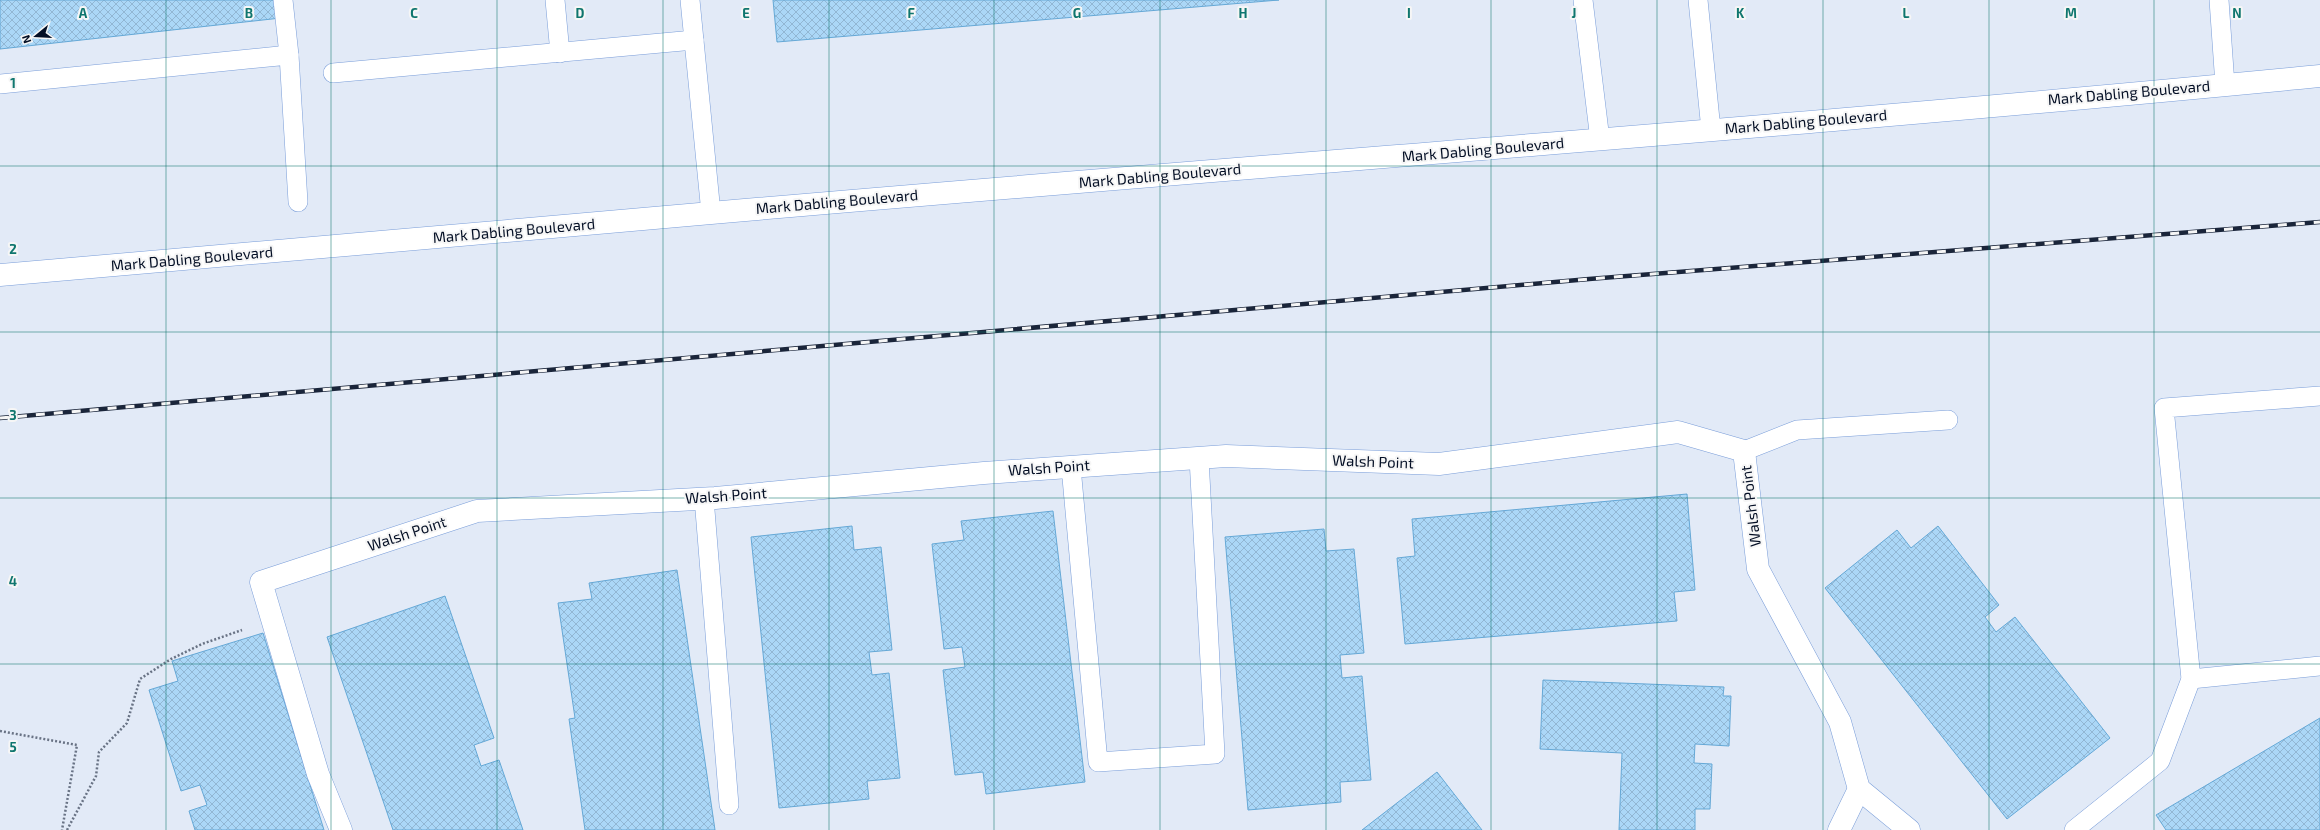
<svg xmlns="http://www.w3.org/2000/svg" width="2320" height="830" viewBox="0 0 2320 830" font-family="'Exo 2',sans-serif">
<defs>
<pattern id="building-cross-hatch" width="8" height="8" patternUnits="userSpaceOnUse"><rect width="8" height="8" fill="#abd7f7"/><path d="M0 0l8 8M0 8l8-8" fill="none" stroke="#92b7d4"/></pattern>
</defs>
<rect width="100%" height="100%" fill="#e2eaf7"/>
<g fill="url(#building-cross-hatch)" stroke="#65a8d6">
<path d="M0 0H279L281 18 0 49Z"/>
<path d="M773 0H1279L777 42Z"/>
<path d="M1687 494 1695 590 1674 592 1677 621 1405 644 1397 558 1415 556 1412 519Z"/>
<path d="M1053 511 1085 782 986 794 983 772 955 775 943 670 965 667 962 647 944 649 932 544 964 540 961 521Z"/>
<path d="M852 526 854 550 881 547 892 650 869 652 872 675 889 673 900 778 867 781 869 799 779 808 751 537Z"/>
<path d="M1938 526 1999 605 1985 617 1996 632 2015 617 2110 738 2007 819 1825 588 1897 530 1911 548Z"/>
<path d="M1324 529 1326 551 1354 549 1364 653 1340 655 1342 678 1362 676 1371 780 1340 782 1341 802 1248 810 1225 537Z"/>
<path d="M677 570 715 830H585L569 719 575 718 558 603 592 599 589 583Z"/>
<path d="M445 596 494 738 474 745 481 766 499 760 523 830H393L327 637Z"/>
<path d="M263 633 324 830H195L189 811 207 805 200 785 181 791 149 690 178 681 172 661Z"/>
<path d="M1543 680 1724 687 1723 696H1731L1729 746 1695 744 1694 763 1712 764 1710 809H1695V830H1619L1622 753 1540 749Z"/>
<path d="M2320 718V830H2166L2156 815Z"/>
<path d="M1437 772 1482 830H1362Z"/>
</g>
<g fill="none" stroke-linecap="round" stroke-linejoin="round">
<defs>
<g id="service">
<path d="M283 0 289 55"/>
<path d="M555 0 560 53"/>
<path d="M690 0 711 213"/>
<path d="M1583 0 1600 140"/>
<path d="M1698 0 1711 130"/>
<path d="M2219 0 2225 85"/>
<path d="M333 73 694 40"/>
<path d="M0 84 289 55 298 202"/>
<path d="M1744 451 1797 430 1948 420"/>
<path d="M1071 467 1098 762 1215 754 1199 458"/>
<path d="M704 498 729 805"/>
<path d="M2191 679 2320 666"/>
<path d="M2074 830 2160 761 2191 679 2164 408 2320 396"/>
</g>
<g id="minor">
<path d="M341 830 318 774 261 582 477 511 715 498 984 473 1226 456 1439 464 1678 432 1744 451 1758 569 1840 722 1859 789 1909 830"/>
<path d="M1839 830 1859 789"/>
</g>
<path id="tertiary" d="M0 275C237 256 474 233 711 213 1247 166 1784 128 2320 76"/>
</defs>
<use href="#service" stroke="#799dd9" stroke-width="20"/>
<use href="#minor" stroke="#799dd9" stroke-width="23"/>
<use href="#tertiary" stroke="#799dd9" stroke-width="23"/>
<g stroke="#697385" stroke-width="2.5" stroke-dasharray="2 2" stroke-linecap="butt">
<path d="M0 731 77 745 62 830"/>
<path d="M67 830 96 776 99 752 127 723 140 679 171 659 202 644 242 630"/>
</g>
<use href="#service" stroke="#fff" stroke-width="19"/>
<use href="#minor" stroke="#fff" stroke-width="22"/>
<use href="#tertiary" stroke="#fff" stroke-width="22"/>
<defs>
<path id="rail" d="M0 418 1589 279 2320 222"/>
</defs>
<use href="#rail" stroke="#1a253a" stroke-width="4.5"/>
<use href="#rail" stroke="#f6f6f6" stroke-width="3" stroke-dasharray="9" stroke-linecap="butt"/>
</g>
<path fill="none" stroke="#0f766e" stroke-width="1" stroke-opacity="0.55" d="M166 0V830M331 0V830M497 0V830M663 0V830M829 0V830M994 0V830M1160 0V830M1326 0V830M1491 0V830M1657 0V830M1823 0V830M1989 0V830M2154 0V830M0 166H2320M0 332H2320M0 498H2320M0 664H2320"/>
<g text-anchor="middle" stroke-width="4" stroke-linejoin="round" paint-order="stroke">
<g font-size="15" fill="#040f25" stroke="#f6f6f6">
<text transform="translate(2129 93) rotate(-5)" y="5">Mark Dabling Boulevard</text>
<text transform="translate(1806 122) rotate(-5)" y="5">Mark Dabling Boulevard</text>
<text transform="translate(1483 150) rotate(-5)" y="5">Mark Dabling Boulevard</text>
<text transform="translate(1160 176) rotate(-5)" y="5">Mark Dabling Boulevard</text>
<text transform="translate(837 202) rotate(-5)" y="5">Mark Dabling Boulevard</text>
<text transform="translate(514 231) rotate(-5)" y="5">Mark Dabling Boulevard</text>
<text transform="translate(192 259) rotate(-5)" y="5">Mark Dabling Boulevard</text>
<text transform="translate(1373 462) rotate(2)" y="5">Walsh Point</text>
<text transform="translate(1049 468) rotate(-4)" y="5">Walsh Point</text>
<text transform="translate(726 496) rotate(-4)" y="5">Walsh Point</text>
<text transform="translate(1751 506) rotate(-97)" y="5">Walsh Point</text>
<text transform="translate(407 534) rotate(-18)" y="5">Walsh Point</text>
</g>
</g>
<g font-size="13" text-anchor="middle" font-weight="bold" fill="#0f766e" stroke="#f6f6f6" stroke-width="4" stroke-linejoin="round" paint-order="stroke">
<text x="83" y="18">A</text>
<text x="249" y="18">B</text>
<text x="414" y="18">C</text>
<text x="580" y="18">D</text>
<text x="746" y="18">E</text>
<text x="911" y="18">F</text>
<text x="1077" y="18">G</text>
<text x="1243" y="18">H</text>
<text x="1409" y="18">I</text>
<text x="1574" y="18">J</text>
<text x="1740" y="18">K</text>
<text x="1906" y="18">L</text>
<text x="2071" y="18">M</text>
<text x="2237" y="18">N</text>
<text x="13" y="88">1</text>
<text x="13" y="254">2</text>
<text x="13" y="420">3</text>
<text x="13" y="586">4</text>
<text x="13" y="752">5</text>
</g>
<g transform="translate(36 36) rotate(252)" stroke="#f6f6f6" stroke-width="3" paint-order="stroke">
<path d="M0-3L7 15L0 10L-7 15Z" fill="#040f25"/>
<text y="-6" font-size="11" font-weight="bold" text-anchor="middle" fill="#040f25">N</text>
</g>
</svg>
